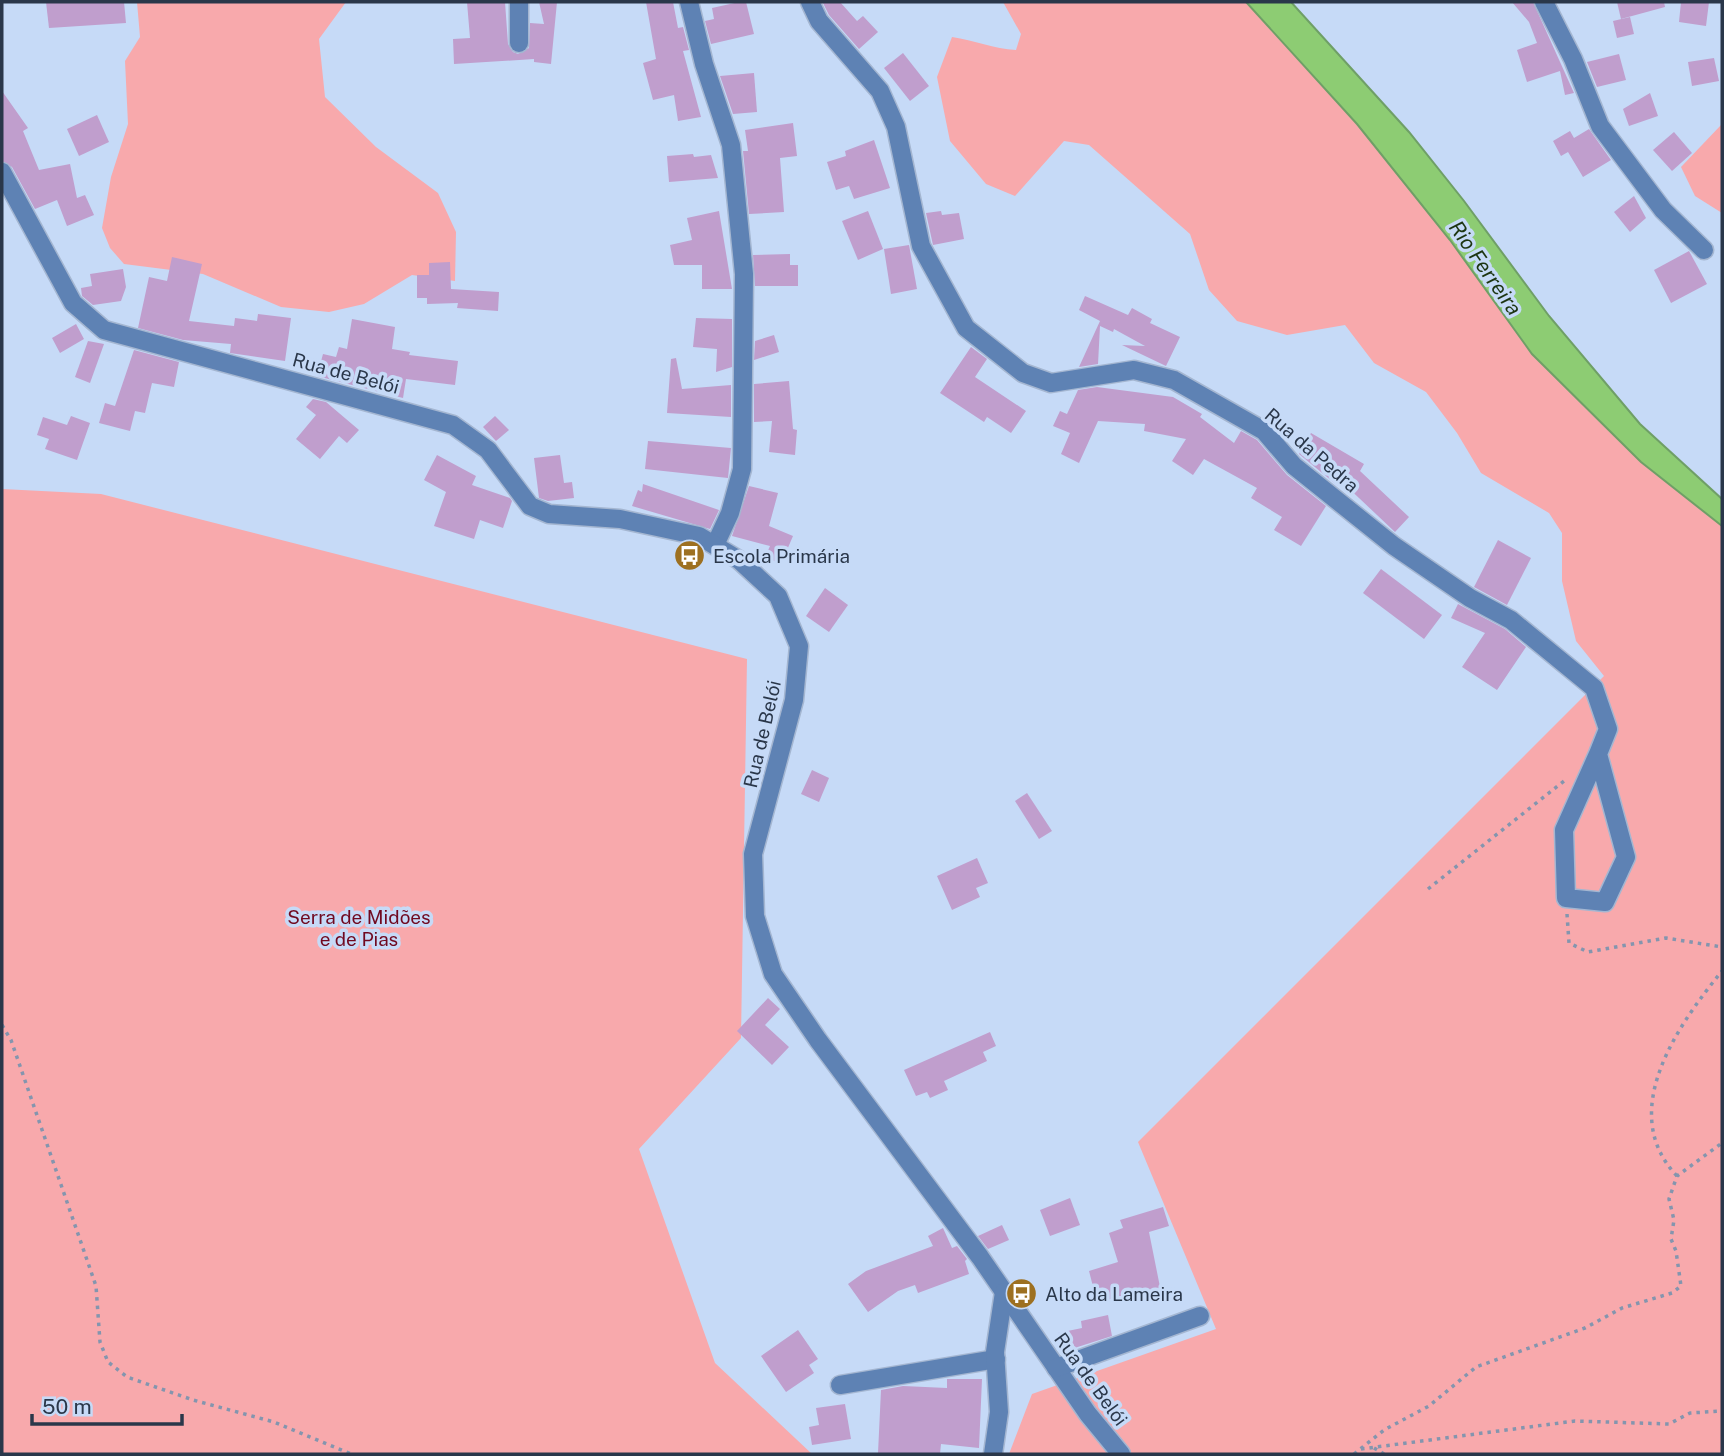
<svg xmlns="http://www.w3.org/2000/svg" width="1724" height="1456" viewBox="0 0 1724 1456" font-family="'Public Sans',sans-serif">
<rect width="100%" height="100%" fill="#c6daf7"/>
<g fill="#f8a9ac">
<path d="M137 2H346L319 39 325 97 376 147 438 193 456 232 455 281 412 275 364 304 329 312 281 307 203 274 124 264 110 248 102 228 111 177 128 124 125 61 140 37Z"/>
<path d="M1003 2H1246L1357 124 1450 240 1532 354 1641 462 1722 526V1454H1009L1032 1394 1216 1329 1138 1142 1604 676 1576 641 1562 581V533L1549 513 1481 473 1457 433 1426 392 1374 363 1345 325 1287 335 1237 321 1209 290 1190 234 1089 145 1064 141 1015 196 986 184 950 141 937 77 952 37C974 40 994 49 1016 50L1021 34Z"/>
<path d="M1722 124V213L1695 196 1681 167Z"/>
<path d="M2 489 101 494 747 659 741 1038 639 1149 715 1363 812 1454H2Z"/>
</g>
<path fill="#8dcc73" stroke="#6f9f67" stroke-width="2" d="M1246 2H1291L1409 132 1464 201 1549 316 1640 424 1722 499V526L1641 462 1532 354 1450 240 1357 124Z"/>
<g fill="#c09ecd">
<path d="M46 2H124L126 23 49 28Z"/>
<path d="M467 2H505L508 44 513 52 518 54 529 48 530 23 544 24 539 2H557L551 64 534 62V59L454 64 453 39 470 38Z"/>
<path d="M646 2H673L678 28 683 27 689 50 683 51 701 117 678 121 674 95 653 100 643 63 656 59Z"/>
<path d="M739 2H746L754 34 711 44 705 21 714 19 712 8Z"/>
<path d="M840 2 857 21 863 16 878 32 859 49 829 15 823 3Z"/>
<path d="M1512 2H1533L1574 93 1565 95 1560 71 1527 82 1517 50 1537 43 1529 22Z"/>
<path d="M1617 2H1664L1665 7 1621 19Z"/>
<path d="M1681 2H1709L1706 26 1679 22Z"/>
<path d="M1630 17 1634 34 1617 38 1613 21Z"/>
<path d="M903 53 929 86 910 101 884 68Z"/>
<path d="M1619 54 1626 80 1597 87 1587 62Z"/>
<path d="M1714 58 1719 81 1692 86 1688 62Z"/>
<path d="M754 73 757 112 733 114 720 76Z"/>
<path d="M2 91 28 128 23 131 39 170 70 164 77 198 85 195 94 215 67 226 57 200 35 209 12 167 2 161Z"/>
<path d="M1650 93 1658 116 1629 126 1623 109Z"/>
<path d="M97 115 109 142 79 156 67 129Z"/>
<path d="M793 123 797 156 780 158 784 212 749 214 743 151H748L745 130Z"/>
<path d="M1589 129 1611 160 1583 177 1568 152 1561 156 1553 141 1570 131 1574 138Z"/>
<path d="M1674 132 1692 153 1672 171 1653 150Z"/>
<path d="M874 140 890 188 854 199 849 186 836 190 827 162 846 156 845 151Z"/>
<path d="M693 154 694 157 711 155 718 178 669 182 667 156Z"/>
<path d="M1634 196 1646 218 1630 232 1614 212Z"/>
<path d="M719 211 732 289H702V265H674L670 245 692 240 687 218Z"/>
<path d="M868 211 883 249 858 260 842 221Z"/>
<path d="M941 211 942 215 959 213 964 239 933 245 926 213Z"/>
<path d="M909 245 917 289 891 294 884 249Z"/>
<path d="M1689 251 1707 284 1671 303 1654 270Z"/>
<path d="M790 254V265H798V286H755L753 255Z"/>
<path d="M172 257 202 264 189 321 234 326 235 318 257 321 258 314 291 318 285 361 230 353 231 344 183 340 138 328 149 277 167 281Z"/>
<path d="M450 262 451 289 499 292 498 311 457 308 458 303 427 304V298H417V275H429V263Z"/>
<path d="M123 269 126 287 121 301 93 305 82 296 81 288 92 286 90 274Z"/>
<path d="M1085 296 1128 315 1132 308 1152 319 1150 323 1180 337 1166 366 1122 345 1145 346 1114 329 1113 332 1100 326 1098 364 1079 367 1100 321 1079 310Z"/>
<path d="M696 318 732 319V367L716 372 717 349 693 347Z"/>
<path d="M352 319 395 327 392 349 410 352 409 355 458 361 455 385 406 379 403 398 317 376 323 354 336 357 339 347 347 349Z"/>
<path d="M76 324 84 339 60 353 52 338Z"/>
<path d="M774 335 779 352 754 360 755 341Z"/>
<path d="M88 341 104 344 90 383 75 377Z"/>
<path d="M971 347 987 359 975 377 1026 411 1011 433 987 417 984 422 940 393Z"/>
<path d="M134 350 179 362 174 387 152 383 145 413 135 411 130 431 99 423 105 403 115 406Z"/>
<path d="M676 358 682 389 731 385V417L667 413 671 359Z"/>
<path d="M789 381 793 429 797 430 795 455 769 452 772 421 754 422V384Z"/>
<path d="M1097 387 1173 397 1202 414 1200 417 1234 443 1241 431 1257 440 1287 475 1326 506 1301 546 1274 530 1282 517 1251 498 1257 488 1204 459 1193 475 1172 461 1186 439 1144 431 1145 424 1098 421 1079 463 1061 454 1070 433 1053 426 1060 411 1067 414 1078 390Z"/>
<path d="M313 399 326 402 359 430 347 443 339 436 320 459 296 439 316 415 306 407Z"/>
<path d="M71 416 90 423 77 460 45 449 49 439 37 435 43 417 67 425Z"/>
<path d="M495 416 509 430 496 441 483 427Z"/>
<path d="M1311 433 1364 464 1360 471 1409 517 1395 532 1341 481 1338 486 1299 454Z"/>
<path d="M648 441 731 448 728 478 645 469Z"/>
<path d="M437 455 476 476 472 485 510 498 512 501 503 528 480 520 474 539 434 526 446 492 424 480Z"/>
<path d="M560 455 564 483 572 482 574 498 548 501 539 498 534 458Z"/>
<path d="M643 484 719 510 710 529 632 506 638 490 642 492Z"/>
<path d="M749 486 778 493 769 526 793 536 781 564 765 557 770 546 732 536Z"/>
<path d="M1498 540 1531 558 1507 605 1474 587Z"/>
<path d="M1381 569 1442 615 1424 639 1363 593Z"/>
<path d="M825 588 848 605 829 632 806 616Z"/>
<path d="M1458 604 1505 629 1526 647 1497 690 1462 667 1485 633 1451 618Z"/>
<path d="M812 770 829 778 819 802 801 794Z"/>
<path d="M1027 793 1052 831 1039 839 1015 801Z"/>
<path d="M977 858 988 883 976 888 980 897 952 910 937 876Z"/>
<path d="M768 998 780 1009 765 1025 789 1047 772 1065 737 1031Z"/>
<path d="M990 1032 996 1046 983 1052 987 1061 944 1081 948 1090 930 1098 927 1092 916 1096 904 1070Z"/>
<path d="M1070 1198 1080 1225 1050 1236 1040 1210Z"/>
<path d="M1163 1207 1169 1226 1149 1232 1162 1297 1145 1301 1142 1292 1097 1302 1089 1271 1118 1262 1109 1233 1123 1228 1120 1220Z"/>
<path d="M1002 1225 1009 1240 988 1249 978 1236Z"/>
<path d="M943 1228 952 1248 957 1246 967 1259 965 1261 969 1274 918 1293 915 1285 898 1291 868 1312 848 1284 866 1271 933 1246 928 1236Z"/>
<path d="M1108 1315 1112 1336 1062 1352 1058 1333 1082 1328 1081 1321Z"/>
<path d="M798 1330 818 1359 809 1365 814 1373 786 1392 761 1356Z"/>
<path d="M947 1379H982L979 1448 941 1444 940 1454 878 1453 881 1390 903 1386 947 1388Z"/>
<path d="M845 1404 851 1439 812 1445 809 1427 819 1425 816 1408Z"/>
</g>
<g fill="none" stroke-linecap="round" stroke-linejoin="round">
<defs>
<g id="minor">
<path d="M519 2V43"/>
<path d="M689 2 704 64 731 145 744 274 742 469 730 513 715 545"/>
<path d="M810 2 819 21 880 91 896 127 921 246 966 328 1023 373 1051 383 1134 370 1174 380 1264 431 1294 466 1394 546 1470 598 1511 620 1594 688 1608 729 1598 754 1626 857 1605 902 1566 898 1564 830 1598 754"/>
<path d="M1544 2 1573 59 1600 126 1663 210 1704 250"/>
<path d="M2 172 73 303 104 330 453 425 488 450 530 506 549 514 620 519 699 536 739 560 778 596 799 646 794 700 753 854 755 916 773 974 818 1040 980 1257 1088 1414 1121 1454"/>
<path d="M1056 1368 1200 1316"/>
<path d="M840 1385 996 1359"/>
<path d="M993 1454 999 1412 995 1352 1004 1292"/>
</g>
</defs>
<use href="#minor" stroke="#a4b6d1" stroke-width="21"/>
<g stroke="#8495ae" stroke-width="3.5" stroke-dasharray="3.5 5" stroke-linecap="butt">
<path d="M1428 889 1564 781"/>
<path d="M1567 914 1569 943 1588 952 1666 938 1722 947"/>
<path d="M2 1025 11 1040 96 1286 100 1342 108 1362 127 1377 193 1400 274 1422 351 1454"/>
<path d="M1677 1176C1616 1112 1678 1025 1722 971"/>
<path d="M1374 1448 1384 1454"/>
<path d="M1361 1449 1575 1421 1669 1424 1690 1413 1722 1411"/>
<path d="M1354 1454 1384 1430 1429 1406 1476 1367 1585 1328 1622 1308 1672 1293 1681 1286 1676 1251 1671 1239 1674 1220 1669 1199 1677 1176 1722 1143"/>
</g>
<use href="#minor" stroke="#5e82b4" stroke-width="18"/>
</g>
<defs>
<symbol id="bus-disc" viewBox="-11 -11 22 22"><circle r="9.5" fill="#9d7021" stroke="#c6daf7"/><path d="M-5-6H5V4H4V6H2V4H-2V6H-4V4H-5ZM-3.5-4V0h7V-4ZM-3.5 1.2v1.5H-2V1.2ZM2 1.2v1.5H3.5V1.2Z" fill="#fff"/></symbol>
</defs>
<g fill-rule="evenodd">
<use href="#bus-disc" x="672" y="538" width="35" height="35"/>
<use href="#bus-disc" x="1004" y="1276" width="35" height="35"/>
</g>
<g text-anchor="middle" stroke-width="7" stroke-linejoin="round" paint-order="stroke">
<g font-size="19" fill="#2a374a" stroke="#c6daf7">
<text transform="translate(346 373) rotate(15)" y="7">Rua de Belói</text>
<text transform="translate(1312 450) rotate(41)" y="7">Rua da Pedra</text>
<text transform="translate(762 734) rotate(-77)" y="7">Rua de Belói</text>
<text transform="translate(1091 1379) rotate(54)" y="7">Rua de Belói</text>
</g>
<g font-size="19" fill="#2a374a" stroke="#c6daf7" text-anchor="start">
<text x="713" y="563">Escola Primária</text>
<text x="1045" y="1301">Alto da Lameira</text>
</g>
<g font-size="19" fill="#700920" stroke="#c6daf7">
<text x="359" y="924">Serra de Midões<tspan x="359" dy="22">e de Pias</tspan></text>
</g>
<g font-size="21" font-style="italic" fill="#1c3511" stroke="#c6daf7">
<text transform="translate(1485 268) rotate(55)" y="7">Rio Ferreira</text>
</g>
</g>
<rect width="1724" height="1456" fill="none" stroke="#2a374a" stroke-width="7"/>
<path d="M32 1414v10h150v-10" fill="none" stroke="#2a374a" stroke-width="3.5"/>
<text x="42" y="1414" font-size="21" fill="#2a374a" stroke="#c6daf7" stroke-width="5" paint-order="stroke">50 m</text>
</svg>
